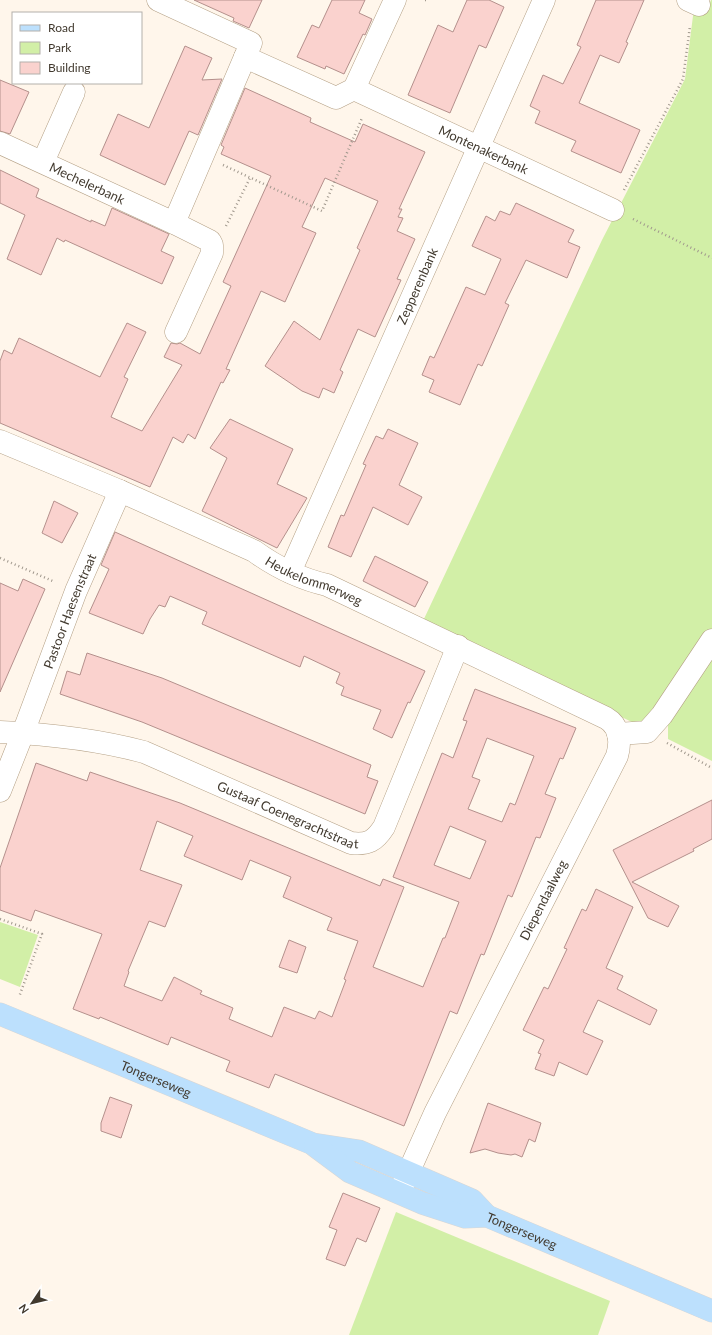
<svg xmlns="http://www.w3.org/2000/svg" width="712" height="1335" viewBox="0 0 712 1335" font-family="Lato,sans-serif">
<rect width="100%" height="100%" fill="#fff6eb"/>
<g fill="#d2efa7">
<path d="M711 0H712V628L649 717 636 724 423 621 602 240 685 79 694 8 705 12Z"/>
<path d="M712 657V761L668 739V724Z"/>
<path d="M0 922 38 935 20 987 0 979Z"/>
<path d="M396 1212 610 1301 598 1335H349Z"/>
</g>
<g fill="#fad2ce" stroke="#b4908c" fill-rule="evenodd">
<path d="M194 0H262L249 28 233 21 234 18Z"/>
<path d="M332 0H365L359 13 372 19 365 35 363 34 344 74 326 66 325 69 297 57 312 25 319 28Z"/>
<path d="M467 0H489L504 7 486 48 479 45 450 113 408 95 438 25 453 32Z"/>
<path d="M596 0H644L626 42 628 43 619 63 600 55 579 103 640 130 621 173 571 151 576 141 535 123 540 111 530 106 543 75 563 84 581 47 577 45Z"/>
<path d="M185 46 212 58 202 80 222 79 198 135 189 131 165 185 100 155 118 114 149 128Z"/>
<path d="M0 80 29 92 10 134 0 131Z"/>
<path d="M245 88 311 118 310 122 355 142 363 124 425 152 399 209H402L398 217 403 218 397 231 415 239 397 279 401 280 375 337 358 329 340 370 343 372 334 393 323 388 319 398 302 391 265 366 294 321 320 340 360 250 357 248 378 201 325 178 302 227 316 233 285 302 261 291 226 369 230 370 223 383 221 382 195 439 188 434 183 443 173 437 150 487 0 423V361L4 350 12 354 19 338 100 377 127 323 146 332 124 377 128 379 111 417 142 431 182 365 164 357 171 343 177 344 180 343 200 354 231 286 223 282 271 176 221 154 224 147 221 145Z"/>
<path d="M0 170 39 189 36 197 91 222V220L105 226 112 208 169 234 161 251 174 257 162 284 65 240 64 242 57 238 41 275 7 259 25 215 0 203Z"/>
<path d="M516 203 574 230 568 242 580 247 567 278 526 260 505 303 509 305 482 366 478 364 460 405 429 392 434 380 422 375 430 356 434 358 466 287 485 295 501 259 472 246 486 216 495 221 500 211 510 215Z"/>
<path d="M230 419 293 449 277 484 307 498 277 548 202 511 227 458 210 448Z"/>
<path d="M388 429 418 443 399 485 422 497 408 525 373 507 351 557 328 547 341 515 344 516 366 465 363 464 376 436 383 439Z"/>
<path d="M54 501 78 513 62 543 42 533Z"/>
<path d="M115 532 425 671 410 703 408 702 392 738 373 729 381 710 341 695 344 687 336 683 340 673 304 656 300 667 202 624 207 612 170 596 165 607 159 605 150 619 143 634 89 613 109 569 101 565Z"/>
<path d="M375 556 428 582 415 607 363 581Z"/>
<path d="M23 579 45 589 0 692V583L18 591Z"/>
<path d="M87 653 162 678 371 765 367 777 378 781 365 814 142 722 60 694 67 671 80 675Z"/>
<path d="M475 689 576 728 563 759 560 758 545 794 556 798 540 838 536 837 512 897 508 895 484 955 481 954 457 1014 450 1011 404 1126 275 1074 269 1088 226 1071 230 1061 171 1037 168 1045 100 1017 99 1019 73 1009 102 934 35 910 31 921 0 910V868L36 763 87 781 90 772 180 803 380 886 383 879 404 887 373 967 423 987 443 938H445L459 902 393 877 442 753 453 758 467 721 463 720ZM487 738 534 756 515 805 510 803 502 822 468 809 480 780 472 777ZM157 821 193 836 184 856 242 880 250 860 291 877 283 897 332 918 327 930 358 941 344 979 346 980 332 1017 319 1011 315 1019 284 1007 272 1037 229 1019 233 1008 200 994 202 991 174 977 162 1001 124 986 129 972 128 971 149 921 165 927 182 885 140 870ZM450 826 486 841 470 879 434 865Z"/>
<path d="M712 800V839L693 849 694 851 632 882 679 906 668 927 648 918 613 850Z"/>
<path d="M596 889 633 907 606 968 623 976 617 989 657 1010 650 1025 598 1000 583 1032 603 1041 587 1075 559 1062 554 1076 535 1069 541 1054 538 1053 544 1040 523 1030 544 987 548 989 567 949 564 948 582 909 586 911Z"/>
<path d="M289 940 306 947 297 973 279 967Z"/>
<path d="M110 1097 132 1105 121 1138 101 1131V1123Z"/>
<path d="M488 1103 541 1123 535 1142 529 1139 522 1157 515 1154 511 1155 498 1153 485 1149 470 1153Z"/>
<path d="M343 1193 380 1208 366 1242 357 1238 345 1266 326 1259 337 1230 329 1227Z"/>
</g>
<g fill="none" stroke-linecap="round" stroke-linejoin="round">
<defs>
<g id="minor">
<path d="M158 0 251 43 245 57 336 98 354 89 395 0"/>
<path d="M688 0 699 5"/>
<path id="s1" d="M354 89 613 210"/>
<path id="s2" d="M0 143 174 223 210 241 212 245V253L176 332"/>
<path d="M43 162 74 92"/>
<path d="M174 223 245 57"/>
<path id="s3" d="M0 441 120 491 254 551C276 567 301 579 327 585L606 718C620 726 621 742 617 756L435 1113 401 1189"/>
<path id="s4" d="M290 572 544 0"/>
<path id="s5" d="M0 732C47 734 99 740 144 752L351 843C368 845 375 841 384 827L458 646"/>
<path d="M618 734 647 732 662 715 712 640"/>
<path id="s6" d="M0 791 23 733 76 591 120 491"/>
</g>
<g id="major">
<path id="s7" d="M0 1014 313 1144 359 1151 472 1200 487 1216"/>
<path id="s8" d="M315 1146 350 1172 422 1203 465 1217 487 1216 712 1311"/>
</g>
</defs>
<use href="#minor" stroke="#b4a085" stroke-width="23"/>
<use href="#major" stroke="#d9d7d5" stroke-width="23"/>
<g stroke="#a0988d" stroke-width="2.5" stroke-dasharray="1 3" stroke-linecap="butt">
<path d="M425 0H428"/>
<path d="M223 165 322 211 362 118"/>
<path d="M624 190 683 79 690 26"/>
<path d="M633 219 712 258"/>
<path d="M226 226 250 178"/>
<path d="M0 558 55 582"/>
<path d="M667 743 712 768"/>
<path d="M0 919 42 934 19 997"/>
</g>
<use href="#minor" stroke="#fff" stroke-width="22"/>
<use href="#major" stroke="#bce0fd" stroke-width="22"/>
</g>
<g text-anchor="middle" stroke-width="3.5" stroke-linejoin="round" paint-order="stroke">
<g font-size="13" fill="#41392e" stroke="#fff">
<text dy="5" stroke="none"><textPath href="#s1" startOffset="143">Montenakerbank</textPath></text>
<text dy="5" stroke="none"><textPath href="#s2" startOffset="96">Mechelerbank</textPath></text>
<text dy="5" stroke="none"><textPath href="#s4" startOffset="313">Zepperenbank</textPath></text>
<text dy="5" stroke="none"><textPath href="#s3" startOffset="344">Heukelommerweg</textPath></text>
<text dy="5" stroke="none"><textPath href="#s6" startOffset="193">Pastoor Haesenstraat</textPath></text>
<text dy="5" stroke="none"><textPath href="#s5" startOffset="303">Gustaaf Coenegrachtstraat</textPath></text>
<text transform="translate(543 900) rotate(-63)" y="5">Diependaalweg</text>
<text dy="5" stroke="none"><textPath href="#s7" startOffset="169">Tongerseweg</textPath></text>
<text dy="5" stroke="none"><textPath href="#s8" startOffset="227">Tongerseweg</textPath></text>
</g>
</g>
<rect x="12" y="12" width="130" height="72" fill="#ffffff" stroke="#b3b0ab"/>
<rect x="20" y="25" width="20" height="6" fill="#bce0fd" stroke="#b3b0ab"/>
<text x="48" y="32" font-size="12" fill="#41392e">Road</text>
<rect x="20" y="42" width="20" height="12" fill="#d2efa7" stroke="#b3b0ab"/>
<text x="48" y="52" font-size="12" fill="#41392e">Park</text>
<rect x="20" y="62" width="20" height="12" fill="#fad2ce" stroke="#b3b0ab"/>
<text x="48" y="72" font-size="12" fill="#41392e">Building</text>
<g transform="translate(32 1303) rotate(235)" stroke="#ffffff" stroke-width="3" paint-order="stroke">
<path d="M0-3L7 15L0 10L-7 15Z" fill="#41392e"/>
<text y="-6" font-size="11" font-weight="bold" text-anchor="middle" fill="#41392e">N</text>
</g>
</svg>
